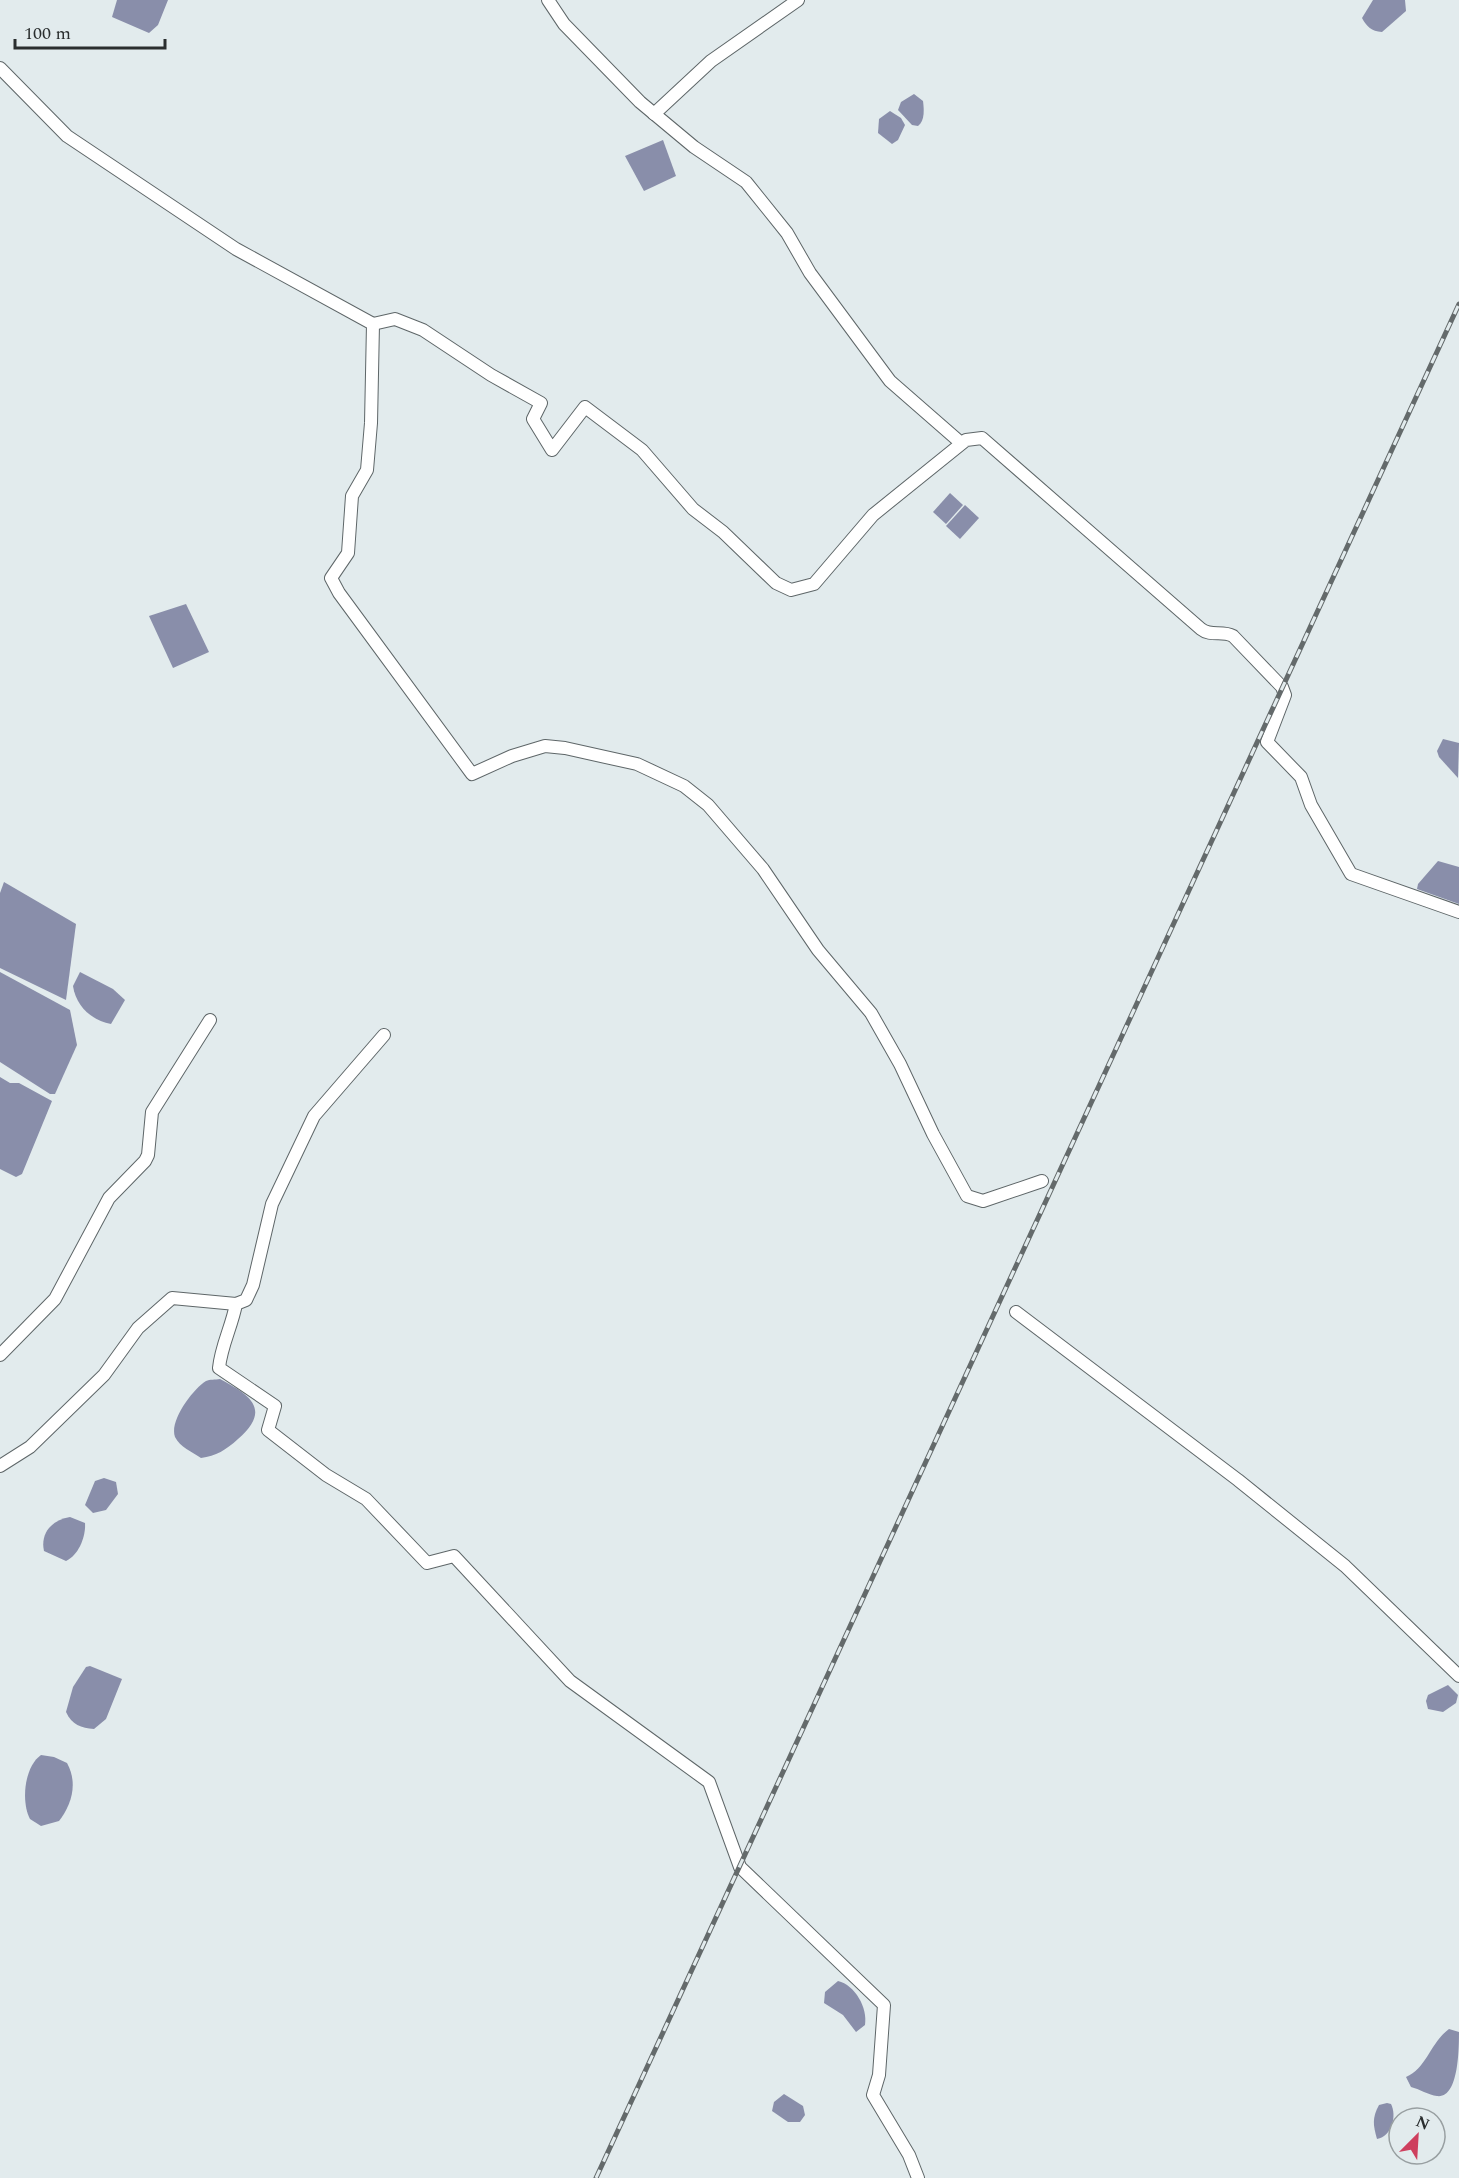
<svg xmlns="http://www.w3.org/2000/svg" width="1459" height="2178" viewBox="0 0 1459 2178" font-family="Spectral,serif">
<rect width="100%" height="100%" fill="#e2ebed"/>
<g fill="#898eaa">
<path d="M117 0H168L158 25 149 33 112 17Z"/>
<path d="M1373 0H1405L1406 11 1382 32C1371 31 1367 27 1362 18Z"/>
<path d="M914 94 923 101C924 109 925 121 918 126L912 125 898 110 901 102Z"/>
<path d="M890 111 901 118 905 125 898 140 892 144 878 133 879 119Z"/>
<path d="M663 140 676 176 644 191 625 156Z"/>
<path d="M950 493 963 505 946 524 933 512Z"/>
<path d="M965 505 979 518 960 539 946 526Z"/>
<path d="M186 604 209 652 173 668 149 616Z"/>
<path d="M1443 739 1459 743 1458 778 1439 757 1437 751Z"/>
<path d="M1438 861 1459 867V904L1417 889 1418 884Z"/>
<path d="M4 882 76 924 66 1000 0 968V893Z"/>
<path d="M0 972 70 1010 77 1045 55 1094H50L0 1062Z"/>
<path d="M80 972 113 989 125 1000 111 1024C91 1020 76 1006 73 986Z"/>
<path d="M0 1077 10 1083H19L52 1101 22 1174 16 1177 0 1169Z"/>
<path d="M220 1379C252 1396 271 1410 238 1439 226 1450 216 1456 201 1458 192 1452 180 1447 175 1437 169 1421 193 1389 206 1381 210 1379 215 1380 220 1379Z"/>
<path d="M104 1478 116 1482 118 1494 106 1510 93 1513 85 1505 95 1481Z"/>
<path d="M70 1517 85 1523C86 1536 79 1555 66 1561L44 1551C40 1533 52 1520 70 1517Z"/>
<path d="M90 1666 122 1679 106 1719 94 1729C81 1728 72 1725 66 1712L73 1687 86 1667Z"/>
<path d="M1448 1685 1458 1695 1456 1703 1443 1712 1428 1709 1426 1701 1428 1695Z"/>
<path d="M41 1755 54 1757 67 1763C78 1783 72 1804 59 1821L41 1826 30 1819C21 1802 24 1767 41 1755Z"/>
<path d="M838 1981C855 1985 868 2008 865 2025L856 2032 843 2015 824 2003 825 1992Z"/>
<path d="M1449 2029 1459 2032C1459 2048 1459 2099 1437 2096 1429 2095 1419 2089 1411 2087L1406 2077C1427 2068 1430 2043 1449 2029Z"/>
<path d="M784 2094 803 2106 805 2115 800 2122H788L772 2111 774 2102Z"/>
<path d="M1387 2103 1391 2104C1397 2116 1392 2136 1377 2139 1373 2125 1372 2118 1379 2105Z"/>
</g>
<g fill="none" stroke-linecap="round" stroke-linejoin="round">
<defs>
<g id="minor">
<path d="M548 0 564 24 640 102 694 147 746 182 787 233 810 273 890 381 961 443"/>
<path d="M0 68 67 136 236 249 373 324 371 423 367 470 352 496 348 553 331 578 339 593 472 774 512 756 545 746 565 748 637 764 684 786 708 805 763 869 818 950 871 1013 900 1064 933 1134 967 1196 983 1201 1042 1181"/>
<path d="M654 114 711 61 798 0"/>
<path d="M373 324 395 319 423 330 491 375 541 403 533 419 552 450 585 407 642 450 693 509 723 532 776 583 791 590 814 584 873 515 966 440 982 438 1201 629C1211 637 1222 630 1233 636L1282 687 1285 695 1267 742 1301 777 1311 805 1351 874 1459 912"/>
<path d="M236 1304C232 1326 221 1346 219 1368L275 1406 268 1430 326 1475 366 1499 427 1563 454 1556 570 1681 709 1782 740 1867 884 2005 879 2075 873 2095 909 2155 918 2178"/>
<path d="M1016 1312 1238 1480 1345 1566 1459 1676"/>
<path d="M0 1355 55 1299 109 1198 145 1161 148 1155 152 1112 210 1020"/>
<path d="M0 1466 30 1447 104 1375 138 1328 172 1298 236 1304 246 1300 253 1285 272 1204 314 1116 384 1035"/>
</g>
</defs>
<use href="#minor" stroke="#5e6668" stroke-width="14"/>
<use href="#minor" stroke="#fff" stroke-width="12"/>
<defs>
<path id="rail" d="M596 2178 1459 304"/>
</defs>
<use href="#rail" stroke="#646a6b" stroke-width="5"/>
<use href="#rail" stroke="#e2ebed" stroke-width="3" stroke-dasharray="9" stroke-linecap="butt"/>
</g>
<g transform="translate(1417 2136) rotate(24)"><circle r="28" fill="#e2ebed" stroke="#989fa1" stroke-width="1.5"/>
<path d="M0-4.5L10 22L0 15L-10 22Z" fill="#ce3f5e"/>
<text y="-9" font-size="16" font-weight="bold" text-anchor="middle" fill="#2a2e2f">N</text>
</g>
<path d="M15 39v9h150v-9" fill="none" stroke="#2a2e2f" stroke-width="3"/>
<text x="24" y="39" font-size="18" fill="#2a2e2f" stroke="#e2ebed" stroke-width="4.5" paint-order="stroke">100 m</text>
</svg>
